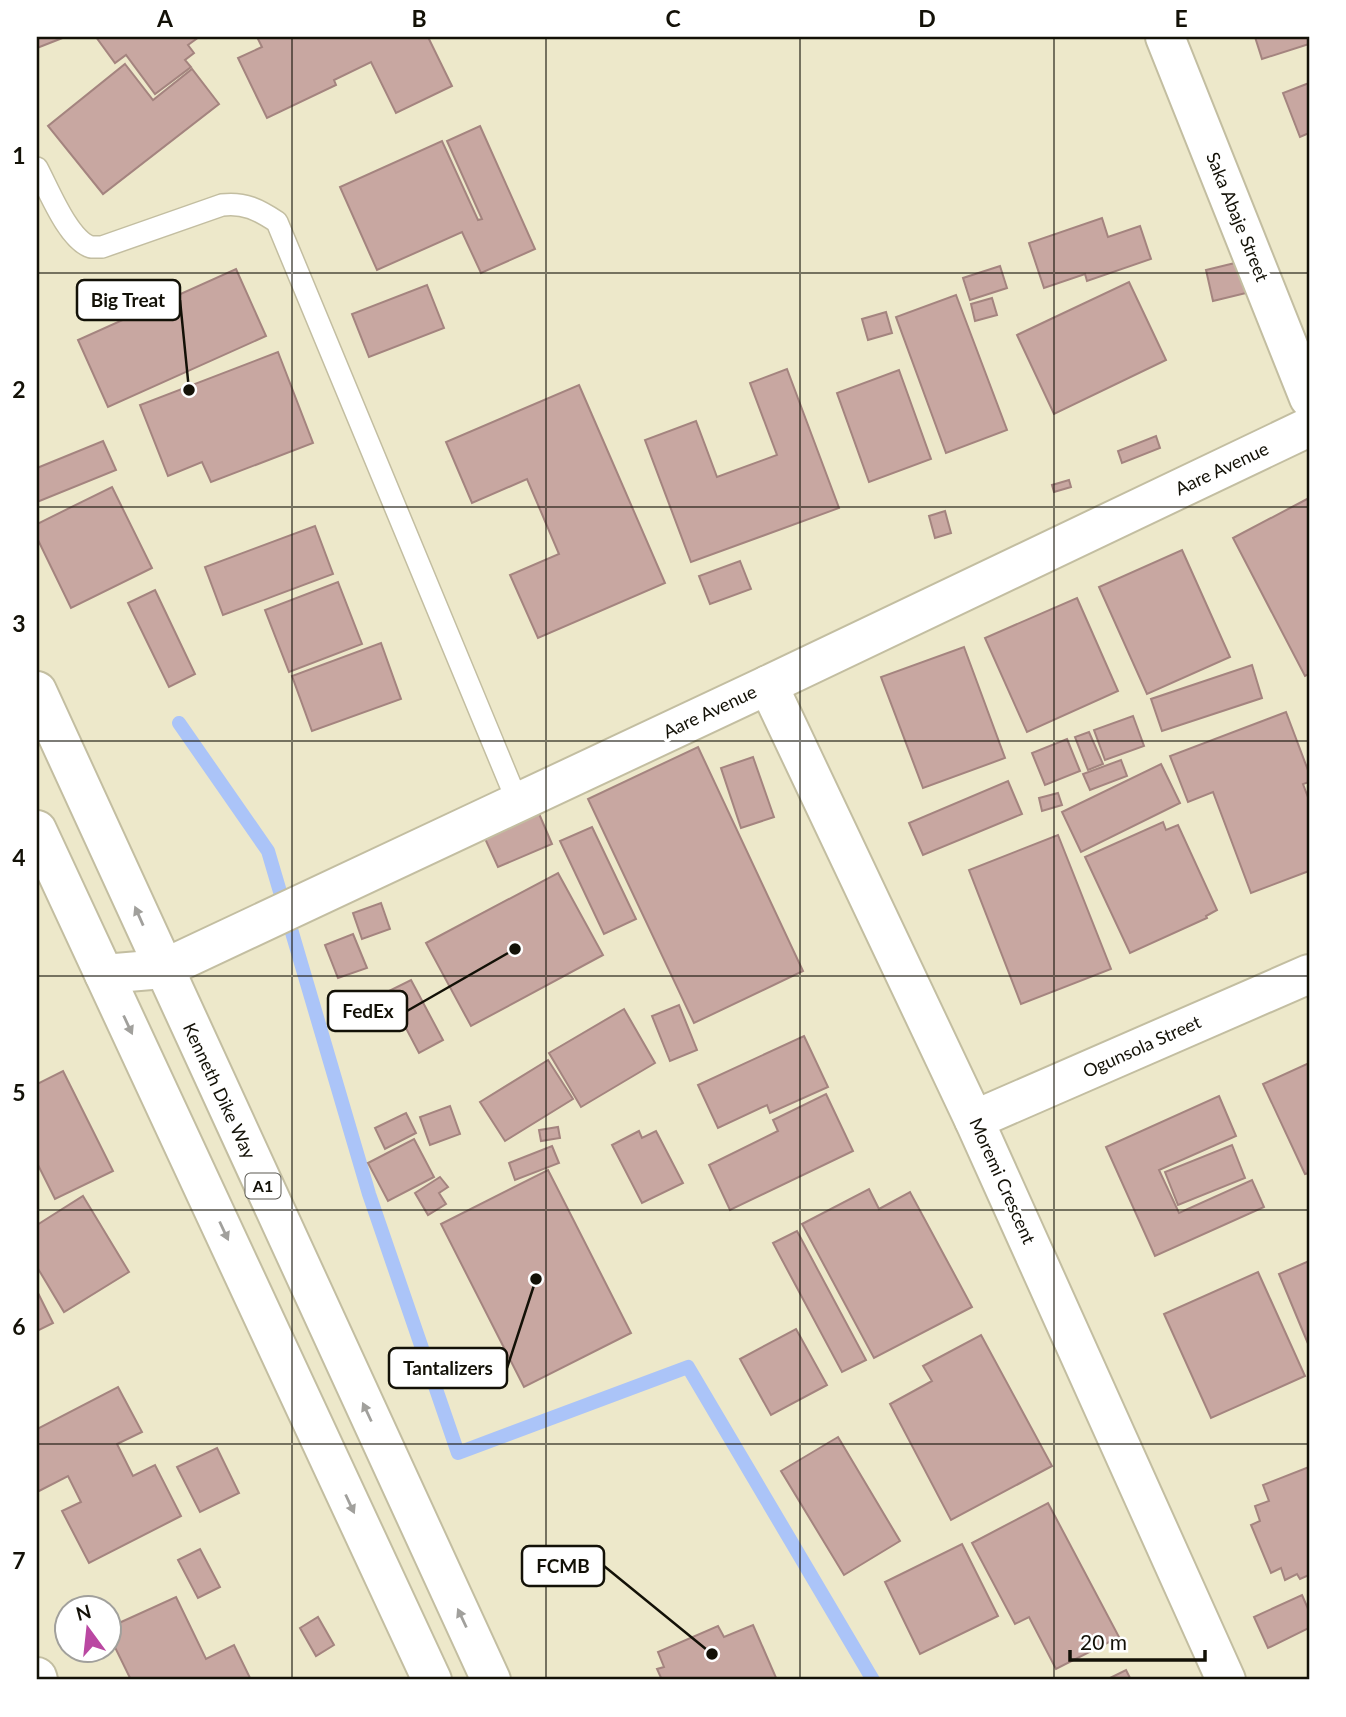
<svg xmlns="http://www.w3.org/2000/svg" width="1346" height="1717" viewBox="0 0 1346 1717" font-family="Lato,sans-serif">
<rect width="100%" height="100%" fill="#ede8ca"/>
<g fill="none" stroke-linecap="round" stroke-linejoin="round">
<path stroke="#abc4f8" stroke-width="14" d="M179 723 268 851 369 1194 458 1453 688 1367 873 1680"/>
</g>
<g fill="#c8a7a1" stroke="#a4847f" stroke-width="2">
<path d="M37 37H65L37 48Z"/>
<path d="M96 37H199L188 45 194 53 185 60 191 67 155 94 126 55 115 63Z"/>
<path d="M257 37H428L452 86 396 113 371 62 334 80 336 85 267 118 238 58 262 47Z"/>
<path d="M1255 37H1309V44L1262 59Z"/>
<path d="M125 64 153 100 192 69 219 104 103 194 48 126Z"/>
<path d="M1309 83V133L1300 137 1283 93Z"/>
<path d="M480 126 535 249 481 273 462 232 377 270 340 187 442 141 478 220 482 219 447 141Z"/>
<path d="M1102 218 1108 237 1140 226 1151 259 1087 281 1085 274 1044 288 1029 243Z"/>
<path d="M1239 262 1246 293 1213 301 1206 270Z"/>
<path d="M1000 266 1007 288 970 300 963 278Z"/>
<path d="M236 269 266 336 108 407 78 340Z"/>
<path d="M1129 282 1166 360 1054 414 1017 335Z"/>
<path d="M427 285 444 328 369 357 352 314Z"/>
<path d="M956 295 1007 430 946 453 896 317Z"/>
<path d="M992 298 997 315 975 321 971 304Z"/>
<path d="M886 312 892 333 868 340 862 319Z"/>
<path d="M278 352 313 443 211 482 202 462 168 476 140 405Z"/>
<path d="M787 369 839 508 691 562 645 440 696 421 717 477 777 455 750 383Z"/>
<path d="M899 370 931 459 869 482 837 393Z"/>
<path d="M579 385 665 583 538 638 510 575 559 554 527 479 472 503 446 442Z"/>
<path d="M1156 436 1160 448 1122 463 1118 451Z"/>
<path d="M103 441 116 470 37 502V468Z"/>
<path d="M1069 480 1071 487 1054 492 1052 485Z"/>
<path d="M112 487 152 568 71 608 37 538V524Z"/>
<path d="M1309 498V674L1305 676 1233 538Z"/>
<path d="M945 511 951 533 935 538 929 516Z"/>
<path d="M315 526 333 574 223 615 205 567Z"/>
<path d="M1182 550 1230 657 1147 694 1099 587Z"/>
<path d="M740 561 751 589 710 604 699 576Z"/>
<path d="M338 582 362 644 289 672 265 610Z"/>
<path d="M155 590 195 674 169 687 128 603Z"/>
<path d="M1077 598 1118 691 1027 732 985 638Z"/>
<path d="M381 643 401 699 312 731 292 676Z"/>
<path d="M964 647 1005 758 923 788 881 677Z"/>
<path d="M1252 665 1262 698 1162 731 1151 699Z"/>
<path d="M1286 712 1309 773V782L1303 784 1309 800V871L1251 893 1213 792 1188 802 1170 756Z"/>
<path d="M1133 716 1144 746 1105 760 1094 730Z"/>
<path d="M1089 732 1103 764 1088 770 1075 737Z"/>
<path d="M1067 739 1080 771 1045 785 1032 753Z"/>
<path d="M698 747 803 971 694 1023 588 799Z"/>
<path d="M753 757 774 817 741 828 721 768Z"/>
<path d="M1121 760 1127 776 1090 790 1083 774Z"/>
<path d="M1161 764 1180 803 1081 852 1062 812Z"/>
<path d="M1008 781 1022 814 923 855 909 823Z"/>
<path d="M1058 793 1062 805 1042 811 1039 798Z"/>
<path d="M537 809 552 844 498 867 482 832Z"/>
<path d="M1163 822 1166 830 1178 825 1217 910 1206 916 1207 918 1130 953 1085 857Z"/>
<path d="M592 827 636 919 604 934 560 841Z"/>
<path d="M1058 835 1111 969 1021 1004 969 870Z"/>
<path d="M558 873 603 955 471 1026 426 943Z"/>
<path d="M381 903 390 929 362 939 353 913Z"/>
<path d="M353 934 367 968 338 978 325 945Z"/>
<path d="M411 980 443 1040 419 1053 387 992Z"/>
<path d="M679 1005 697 1050 670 1061 652 1016Z"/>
<path d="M624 1009 655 1063 581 1107 549 1053Z"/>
<path d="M804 1036 828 1087 770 1113 767 1105 718 1128 698 1085Z"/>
<path d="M548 1060 573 1099 505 1141 480 1102Z"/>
<path d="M1309 1063V1173L1305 1174 1263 1084Z"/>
<path d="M63 1071 113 1171 55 1199 37 1163V1084Z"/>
<path d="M826 1094 853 1151 730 1210 709 1165 778 1131 773 1120Z"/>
<path d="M1219 1096 1236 1136 1159 1170 1179 1213 1252 1180 1264 1207 1155 1256 1106 1147Z"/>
<path d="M450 1106 460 1134 430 1145 420 1117Z"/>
<path d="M406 1113 416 1133 385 1149 375 1128Z"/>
<path d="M558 1127 560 1138 541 1141 539 1130Z"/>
<path d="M639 1131 642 1138 656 1131 683 1183 642 1203 612 1145Z"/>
<path d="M414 1139 434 1177 388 1201 368 1163Z"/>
<path d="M1232 1145 1245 1178 1178 1205 1165 1172Z"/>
<path d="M552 1146 559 1163 515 1180 509 1163Z"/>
<path d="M548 1170 631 1333 524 1387 441 1224Z"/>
<path d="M440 1177 448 1187 439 1193 446 1204 428 1215 415 1193Z"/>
<path d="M869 1189 879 1209 910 1192 972 1307 874 1358 802 1224Z"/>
<path d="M83 1196 129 1272 64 1312 37 1267V1225Z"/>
<path d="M797 1231 866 1360 842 1372 773 1243Z"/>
<path d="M1309 1261V1346L1279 1274Z"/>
<path d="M1258 1272 1305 1376 1211 1418 1164 1314Z"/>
<path d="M37 1291 53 1323 37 1331Z"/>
<path d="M796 1329 827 1385 771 1415 740 1359Z"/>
<path d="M981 1335 1052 1466 951 1520 890 1404 932 1381 923 1366Z"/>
<path d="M118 1387 142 1432 117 1444 133 1476 155 1465 181 1516 89 1563 62 1511 81 1502 68 1476 37 1492V1429Z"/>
<path d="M838 1437 900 1541 844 1575 781 1471Z"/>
<path d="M217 1448 239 1493 200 1512 177 1467Z"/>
<path d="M1309 1467V1575L1300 1579 1297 1574 1285 1580 1281 1568 1271 1573 1251 1525 1260 1521 1255 1506 1269 1501 1263 1485Z"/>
<path d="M1048 1503 1119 1637 1056 1669 1029 1617 1015 1624 972 1543Z"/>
<path d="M962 1544 998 1616 920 1654 885 1582Z"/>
<path d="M200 1549 220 1587 198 1598 178 1560Z"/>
<path d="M1302 1595 1309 1611V1628L1268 1648 1254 1617Z"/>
<path d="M176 1597 206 1659 234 1645 251 1680H131L108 1633V1628Z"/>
<path d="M318 1617 334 1645 316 1656 300 1628Z"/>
<path d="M753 1625 777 1680H662L657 1669 664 1667 658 1652 718 1626 724 1637Z"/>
<path d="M1126 1670 1131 1680H1106Z"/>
</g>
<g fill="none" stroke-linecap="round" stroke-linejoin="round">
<defs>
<path id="service" d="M37 168C48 188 68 240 91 247 93 247 100 247 102 247L222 205C244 202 259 210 277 222L518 803"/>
<g id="minor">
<path d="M1165 37 1309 398"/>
<path d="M768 685 974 1120 1226 1680"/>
<path d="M104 974 163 969 768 685 1309 427"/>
<path d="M974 1120 1309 974"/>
<path d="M37 1677 38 1680"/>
</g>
<g id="trunk">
<path d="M37 691 491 1680"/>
<path d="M37 830 432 1680"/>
</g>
</defs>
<use href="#service" stroke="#c3bea1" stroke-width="24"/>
<use href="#minor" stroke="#c3bea1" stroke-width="42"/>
<use href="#trunk" stroke="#c3bea1" stroke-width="42"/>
<use href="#service" stroke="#fff" stroke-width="21"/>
<use href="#minor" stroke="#fff" stroke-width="38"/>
<use href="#trunk" stroke="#fff" stroke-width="38"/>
</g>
<defs><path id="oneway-solid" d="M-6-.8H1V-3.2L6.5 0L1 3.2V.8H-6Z" transform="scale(1.75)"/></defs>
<g fill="#a1a09c">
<use href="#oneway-solid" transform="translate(139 916) rotate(-114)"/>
<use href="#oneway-solid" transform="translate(128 1025) rotate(65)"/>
<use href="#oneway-solid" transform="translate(224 1231) rotate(65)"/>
<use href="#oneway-solid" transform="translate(367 1412) rotate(-115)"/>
<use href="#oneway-solid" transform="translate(350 1504) rotate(65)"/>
<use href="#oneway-solid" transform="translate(462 1618) rotate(-115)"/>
</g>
<path fill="none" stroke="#131107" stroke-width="2" stroke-opacity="0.55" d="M292 37V1680M546 37V1680M800 37V1680M1054 37V1680M37 273H1309M37 507H1309M37 741H1309M37 976H1309M37 1210H1309M37 1444H1309"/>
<g text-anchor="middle" stroke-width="7" stroke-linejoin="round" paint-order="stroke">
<rect fill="#fff" stroke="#5a5851" stroke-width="2" x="245.5" y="1173.5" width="35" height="25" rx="5"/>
<g font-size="16" font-weight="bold" fill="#131107">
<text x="263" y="1192">A1</text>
</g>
<g font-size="18" fill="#131107" stroke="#fff">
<text transform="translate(1237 217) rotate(68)" y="6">Saka Abaje Street</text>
<text transform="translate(1222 469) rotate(-25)" y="6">Aare Avenue</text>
<text transform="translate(710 712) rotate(-25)" y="6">Aare Avenue</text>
<text transform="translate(1142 1047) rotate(-24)" y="6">Ogunsola Street</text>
<text transform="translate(219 1091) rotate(65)" y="6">Kenneth Dike Way</text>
<text transform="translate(1002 1181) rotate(66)" y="6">Moremi Crescent</text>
</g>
</g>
<path fill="none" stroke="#131107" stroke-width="2.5" d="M189 390L180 300M515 949L407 1011M536 1279L507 1368M712 1654L604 1566"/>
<g fill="#131107" stroke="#fff" stroke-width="2.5">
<circle cx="189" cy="390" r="7"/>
<circle cx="515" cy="949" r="7"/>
<circle cx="536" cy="1279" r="7"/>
<circle cx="712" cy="1654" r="7"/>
</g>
<g fill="#fff" stroke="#131107" stroke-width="2.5">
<rect x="77" y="280" width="103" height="40" rx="7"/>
<rect x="328" y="991" width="79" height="40" rx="7"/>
<rect x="389" y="1348" width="118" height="40" rx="7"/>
<rect x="522" y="1546" width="82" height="40" rx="7"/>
</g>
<g font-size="19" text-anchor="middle" font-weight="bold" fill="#131107">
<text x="128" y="307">Big Treat</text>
<text x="368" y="1018">FedEx</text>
<text x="448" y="1375">Tantalizers</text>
<text x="563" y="1573">FCMB</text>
</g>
<rect width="1346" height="1717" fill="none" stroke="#ffffff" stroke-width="77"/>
<g transform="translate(88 1629) rotate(345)"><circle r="33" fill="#ffffff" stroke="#a1a09c" stroke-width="2"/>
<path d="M0-5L12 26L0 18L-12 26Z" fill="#ba48a2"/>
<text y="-10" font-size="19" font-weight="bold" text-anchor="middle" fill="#131107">N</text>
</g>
<path d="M1070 1650v10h135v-10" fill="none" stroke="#131107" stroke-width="3.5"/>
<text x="1080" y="1650" font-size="21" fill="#131107" stroke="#ffffff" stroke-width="5" paint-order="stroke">20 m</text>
<rect x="38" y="38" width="1270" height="1640" fill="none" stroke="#131107" stroke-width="2.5"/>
<g font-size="23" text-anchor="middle" font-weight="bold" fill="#131107">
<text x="165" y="27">A</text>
<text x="419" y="27">B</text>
<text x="673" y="27">C</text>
<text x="927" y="27">D</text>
<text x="1181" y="27">E</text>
<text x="19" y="164">1</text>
<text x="19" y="398">2</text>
<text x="19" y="632">3</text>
<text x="19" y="866">4</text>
<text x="19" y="1101">5</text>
<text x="19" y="1335">6</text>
<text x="19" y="1569">7</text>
</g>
</svg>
